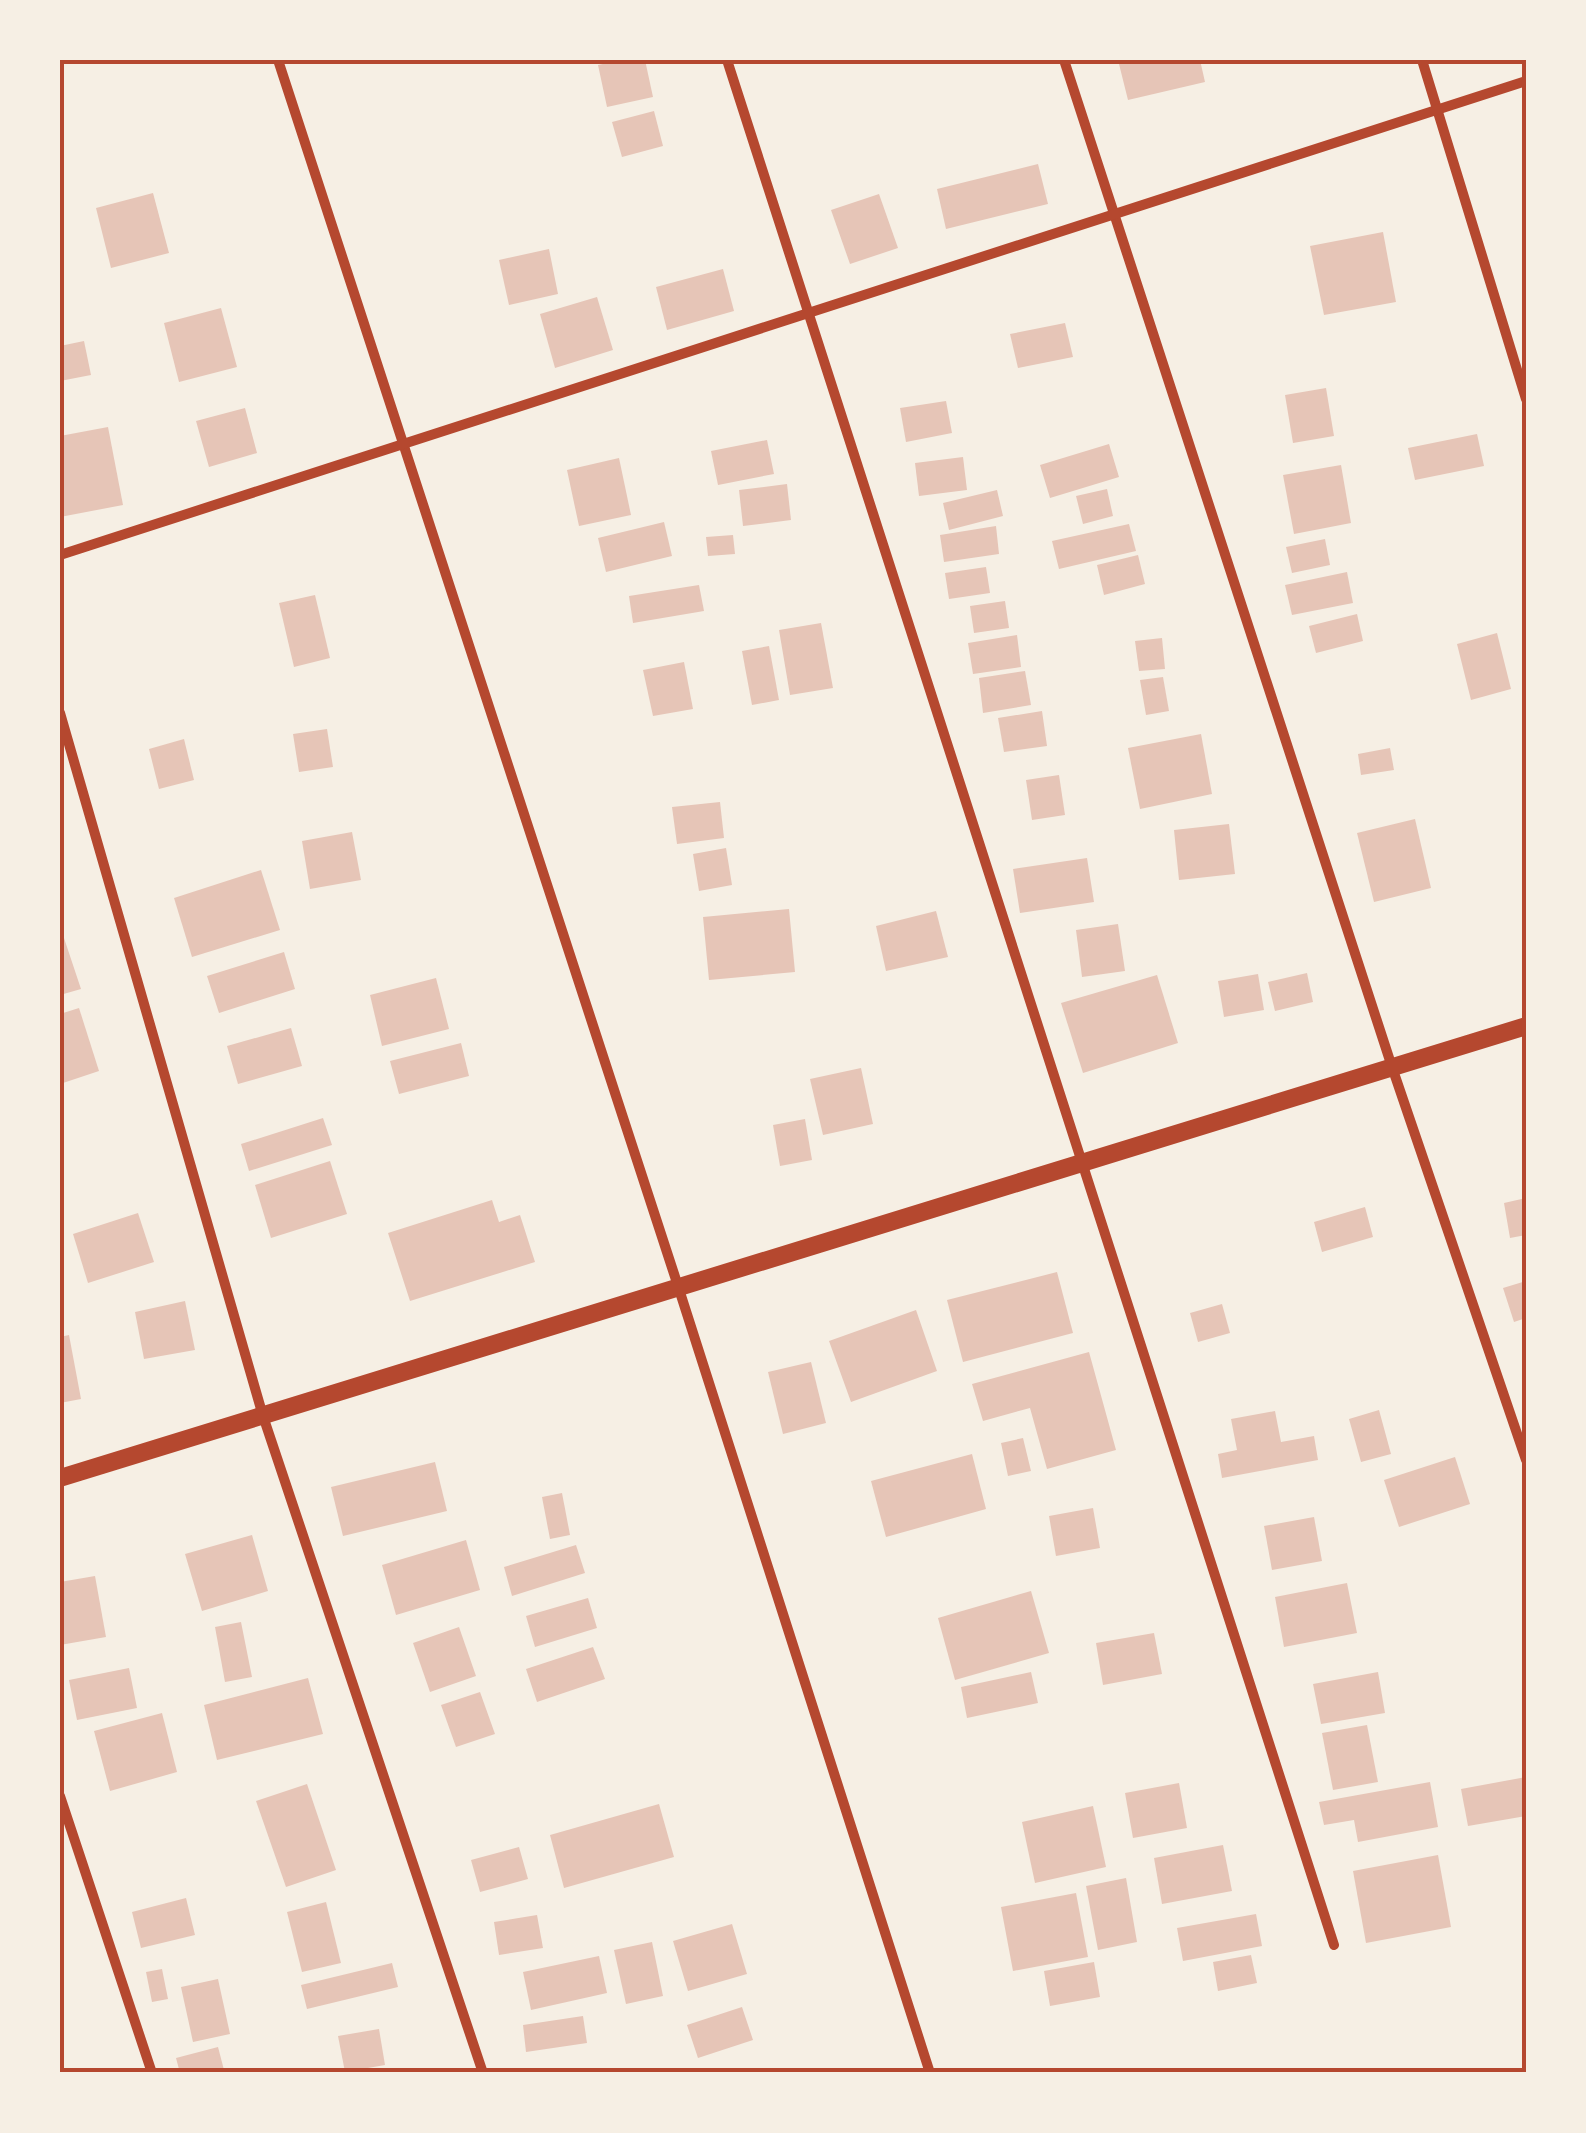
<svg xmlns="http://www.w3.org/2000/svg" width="1586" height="2133" viewBox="0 0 1586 2133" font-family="Montserrat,sans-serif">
<rect width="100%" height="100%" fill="#f6efe4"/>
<g fill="#e6c5b7">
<path d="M622 60H645L653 97 607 107 598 65Z"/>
<path d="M1118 60H1200L1205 82 1128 100Z"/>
<path d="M654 111 663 146 622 157 612 122Z"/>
<path d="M1038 164 1048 204 946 229 937 189Z"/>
<path d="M153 193 169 253 111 268 96 208Z"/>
<path d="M879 194 898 248 850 264 831 210Z"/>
<path d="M1383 232 1396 302 1324 315 1310 246Z"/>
<path d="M549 249 558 294 509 305 499 260Z"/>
<path d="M723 269 734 311 667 330 656 287Z"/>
<path d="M597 297 613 350 555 368 540 314Z"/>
<path d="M221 308 237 367 179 382 164 323Z"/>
<path d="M1065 323 1073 357 1018 368 1010 334Z"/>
<path d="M84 341 91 375 60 381V346Z"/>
<path d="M1326 388 1334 436 1293 443 1285 395Z"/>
<path d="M946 401 952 433 906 442 900 408Z"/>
<path d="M245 408 257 453 209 467 196 421Z"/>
<path d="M108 427 123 505 60 517V436Z"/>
<path d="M1477 434 1484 466 1415 480 1408 448Z"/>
<path d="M767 440 774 474 718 485 711 451Z"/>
<path d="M1109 444 1119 477 1050 498 1040 465Z"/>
<path d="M963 457 967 490 919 496 915 463Z"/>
<path d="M619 458 631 515 579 526 567 470Z"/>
<path d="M1341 465 1351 523 1294 534 1283 475Z"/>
<path d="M787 484 791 520 743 526 739 490Z"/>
<path d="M1107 489 1113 516 1083 524 1076 496Z"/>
<path d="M997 490 1003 516 949 530 943 503Z"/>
<path d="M664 522 672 556 606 572 598 538Z"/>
<path d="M1129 524 1136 551 1059 569 1052 541Z"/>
<path d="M996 526 999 554 944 562 940 535Z"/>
<path d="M733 535 735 554 708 556 706 537Z"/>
<path d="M1325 539 1330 565 1292 573 1286 547Z"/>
<path d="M1138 555 1145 584 1104 595 1097 565Z"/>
<path d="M986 567 990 593 949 599 945 573Z"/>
<path d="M1347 572 1353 603 1292 615 1285 585Z"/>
<path d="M699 585 704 611 633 623 629 596Z"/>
<path d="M315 595 330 658 294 667 279 603Z"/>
<path d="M1005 601 1009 628 974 633 970 606Z"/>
<path d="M1357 614 1363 641 1316 653 1309 626Z"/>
<path d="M821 623 833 688 790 695 779 630Z"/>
<path d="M1497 633 1511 689 1471 700 1457 644Z"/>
<path d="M1017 635 1021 667 973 674 968 643Z"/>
<path d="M1162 638 1165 669 1139 671 1135 641Z"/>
<path d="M769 646 779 700 752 705 742 651Z"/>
<path d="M684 662 693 709 653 716 643 670Z"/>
<path d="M1025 671 1031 705 983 713 979 678Z"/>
<path d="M1163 677 1169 711 1146 715 1140 680Z"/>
<path d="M1042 711 1047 746 1004 752 998 718Z"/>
<path d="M327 729 333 767 299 772 293 734Z"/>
<path d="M1201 734 1212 794 1140 809 1128 748Z"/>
<path d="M184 739 194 780 159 789 149 749Z"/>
<path d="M1390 748 1394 770 1361 775 1358 754Z"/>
<path d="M1059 775 1065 815 1032 820 1026 780Z"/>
<path d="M720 802 724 838 677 844 672 807Z"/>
<path d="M1415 819 1431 888 1374 902 1357 833Z"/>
<path d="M1229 824 1235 874 1179 880 1174 830Z"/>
<path d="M352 832 361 880 310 889 302 841Z"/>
<path d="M726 848 732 885 699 891 693 854Z"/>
<path d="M1087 858 1094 902 1020 913 1013 869Z"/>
<path d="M261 870 280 930 192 957 174 898Z"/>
<path d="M789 909 795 972 709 980 703 917Z"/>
<path d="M936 911 948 957 886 971 876 926Z"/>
<path d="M1118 924 1125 971 1082 977 1076 930Z"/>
<path d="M60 926 81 989 60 995Z"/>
<path d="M284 952 295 989 219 1013 207 976Z"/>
<path d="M1307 973 1313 1002 1275 1011 1268 982Z"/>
<path d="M1258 974 1264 1010 1224 1017 1218 981Z"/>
<path d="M1157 975 1178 1043 1083 1073 1061 1003Z"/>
<path d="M436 978 449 1029 382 1046 370 995Z"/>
<path d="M79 1008 99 1071 60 1084V1014Z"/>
<path d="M291 1028 302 1066 238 1084 227 1046Z"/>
<path d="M461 1043 469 1076 399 1094 390 1061Z"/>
<path d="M861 1068 873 1124 823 1135 810 1079Z"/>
<path d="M323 1118 332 1145 249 1171 241 1144Z"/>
<path d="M805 1119 812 1160 780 1166 773 1125Z"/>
<path d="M330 1161 347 1214 271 1238 255 1185Z"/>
<path d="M1526 1198V1235L1510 1238 1504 1203Z"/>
<path d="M492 1200 499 1222 520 1215 535 1262 410 1301 388 1233Z"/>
<path d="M1365 1207 1373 1237 1322 1252 1314 1222Z"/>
<path d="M138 1213 154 1262 88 1283 73 1234Z"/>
<path d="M1057 1272 1073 1333 963 1362 947 1300Z"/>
<path d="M1526 1281V1318L1514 1322 1503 1288Z"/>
<path d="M185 1301 195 1350 144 1359 135 1312Z"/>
<path d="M1222 1304 1230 1333 1198 1342 1190 1313Z"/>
<path d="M916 1310 937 1371 851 1402 829 1341Z"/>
<path d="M69 1335 81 1399 60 1403V1337Z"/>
<path d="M1089 1352 1116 1450 1047 1469 1030 1408 983 1421 972 1384Z"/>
<path d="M811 1362 826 1423 783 1434 768 1372Z"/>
<path d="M1379 1410 1391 1454 1361 1462 1349 1419Z"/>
<path d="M1275 1411 1281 1442 1314 1436 1318 1460 1222 1478 1218 1454 1237 1450 1231 1419Z"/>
<path d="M1023 1438 1031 1471 1008 1476 1001 1443Z"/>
<path d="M972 1454 986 1509 886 1537 871 1481Z"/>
<path d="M1455 1457 1470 1504 1399 1527 1384 1480Z"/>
<path d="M435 1462 447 1511 343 1536 331 1487Z"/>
<path d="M562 1493 570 1535 550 1539 542 1497Z"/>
<path d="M1093 1508 1100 1548 1056 1556 1049 1516Z"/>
<path d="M1314 1517 1322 1561 1272 1570 1264 1526Z"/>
<path d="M252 1535 268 1591 202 1611 185 1554Z"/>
<path d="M466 1540 480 1590 396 1615 382 1565Z"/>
<path d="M576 1545 585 1573 512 1596 504 1567Z"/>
<path d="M95 1576 106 1637 60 1645V1582Z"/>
<path d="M1347 1583 1357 1633 1284 1647 1275 1597Z"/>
<path d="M1031 1591 1049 1653 955 1680 938 1618Z"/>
<path d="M588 1598 597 1628 535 1647 526 1616Z"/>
<path d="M241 1622 252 1677 225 1682 215 1627Z"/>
<path d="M459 1627 476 1676 430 1692 413 1643Z"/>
<path d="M1154 1633 1162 1674 1103 1685 1096 1643Z"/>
<path d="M593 1647 605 1679 537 1702 526 1669Z"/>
<path d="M129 1668 137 1708 77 1720 69 1680Z"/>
<path d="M1031 1672 1038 1703 967 1718 961 1687Z"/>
<path d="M1378 1672 1385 1713 1321 1724 1313 1684Z"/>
<path d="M308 1678 323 1734 217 1760 204 1705Z"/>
<path d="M480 1692 495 1734 456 1747 441 1705Z"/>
<path d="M162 1713 177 1772 110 1791 94 1731Z"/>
<path d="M1367 1725 1378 1782 1333 1790 1322 1733Z"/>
<path d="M1526 1777V1816L1468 1826 1461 1789Z"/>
<path d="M1430 1782 1438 1827 1358 1842 1354 1820 1324 1825 1319 1802Z"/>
<path d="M1179 1783 1187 1828 1133 1838 1125 1793Z"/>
<path d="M307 1784 336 1870 286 1887 256 1801Z"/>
<path d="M659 1804 674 1857 564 1888 550 1835Z"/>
<path d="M1093 1806 1106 1867 1035 1883 1022 1822Z"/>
<path d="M1223 1845 1232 1891 1162 1904 1154 1858Z"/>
<path d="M519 1847 528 1879 480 1892 471 1860Z"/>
<path d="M1438 1855 1451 1927 1366 1943 1353 1871Z"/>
<path d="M1126 1878 1137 1942 1098 1950 1086 1886Z"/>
<path d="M1076 1893 1088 1957 1013 1971 1001 1907Z"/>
<path d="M186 1898 195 1935 141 1948 132 1912Z"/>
<path d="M326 1902 341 1963 302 1972 287 1912Z"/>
<path d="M1256 1914 1262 1946 1183 1961 1177 1928Z"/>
<path d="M537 1915 543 1948 499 1955 494 1922Z"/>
<path d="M732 1924 747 1974 688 1991 673 1941Z"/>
<path d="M652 1942 663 1996 626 2004 614 1950Z"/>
<path d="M1251 1955 1257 1983 1218 1991 1213 1962Z"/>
<path d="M599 1956 607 1993 531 2010 523 1972Z"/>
<path d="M1094 1962 1100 1997 1050 2006 1044 1971Z"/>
<path d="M392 1963 398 1987 307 2009 301 1985Z"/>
<path d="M162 1969 168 1999 152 2002 146 1972Z"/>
<path d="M218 1979 230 2034 193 2042 181 1987Z"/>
<path d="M742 2007 753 2040 698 2058 687 2025Z"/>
<path d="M583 2016 587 2043 526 2052 523 2025Z"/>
<path d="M379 2029 385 2065 345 2072 338 2036Z"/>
<path d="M218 2047 224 2070 213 2073H180L176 2058Z"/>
</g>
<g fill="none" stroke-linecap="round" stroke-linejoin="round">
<g stroke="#b5482f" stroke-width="10">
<path d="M278 60 678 1286 930 2073"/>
<path d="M727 60 1334 1945"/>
<path d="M1064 60 1392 1067 1526 1460"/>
<path d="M1422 60 1526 399"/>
<path d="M60 555 1526 81"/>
<path d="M60 713 263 1416 483 2073"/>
<path d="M60 1796 152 2073"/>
</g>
<path stroke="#b5482f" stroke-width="18" d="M60 1478 1526 1026"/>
</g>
<rect width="1586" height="2133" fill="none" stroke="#f6efe4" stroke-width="125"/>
<rect x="62" y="62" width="1462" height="2008" fill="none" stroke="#b5482f" stroke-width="4"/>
</svg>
